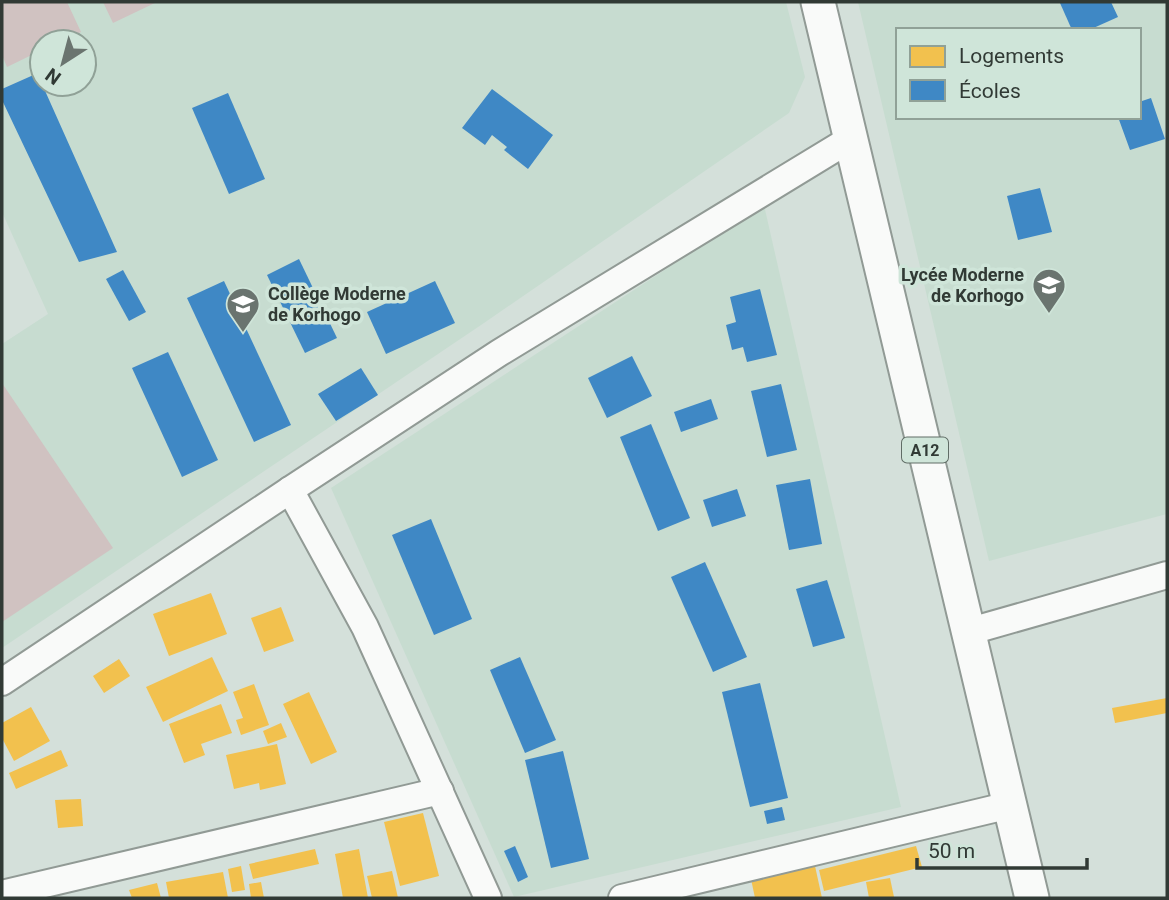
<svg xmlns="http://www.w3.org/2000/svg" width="1169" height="900" viewBox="0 0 1169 900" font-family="Roboto,sans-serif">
<rect width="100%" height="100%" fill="#d4e0da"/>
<g fill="#c7dcd0" fill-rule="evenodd">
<path d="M2 2H786L805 77 789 113 484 323 2 648V344L48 314 2 212ZM42 42H84V84H42Z"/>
<path d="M858 2H1167V514L989 561ZM898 30H1139V117H898Z"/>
<path d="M764 205 901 807 514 897 331 488Z"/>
</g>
<g fill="#d0c2c1">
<path d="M2 2H67L81 32 59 42H42V50L7 67 2 55Z"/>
<path d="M103 2H157L113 23Z"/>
<path d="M2 383 113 548 2 622Z"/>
</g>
<g fill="#f2c14e">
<path d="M211 593 227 634 169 656 153 614Z"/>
<path d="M281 607 294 641 264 652 251 618Z"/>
<path d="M212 657 228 691 163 722 146 687Z"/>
<path d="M119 659 130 676 104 693 93 676Z"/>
<path d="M254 684 269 725 241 735 236 720 243 718 233 692Z"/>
<path d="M309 692 337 752 311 764 283 704Z"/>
<path d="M1167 698V713L1115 723 1112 708Z"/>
<path d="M221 704 232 733 201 744 205 755 184 763 169 724Z"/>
<path d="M31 707 50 741 14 761 2 738V723Z"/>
<path d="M281 723 287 737 268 744 263 731Z"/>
<path d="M277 744 286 784 260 790 259 783 234 789 226 755Z"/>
<path d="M61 750 68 766 16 789 9 773Z"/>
<path d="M81 799 83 826 58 828 55 800Z"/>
<path d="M423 813 439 876 400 886 384 822Z"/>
<path d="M916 846 922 867 824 891 819 870Z"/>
<path d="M315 849 319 864 253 879 249 864Z"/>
<path d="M359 849 368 898H343L335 854Z"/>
<path d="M241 866 245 890 232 892 228 869Z"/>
<path d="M815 866 822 898H755L751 879Z"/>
<path d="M392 871 398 898H372L367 876Z"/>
<path d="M223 872 228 898H169L166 882Z"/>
<path d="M890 878 894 897 869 898 866 882Z"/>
<path d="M261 882 264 898H251L249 884Z"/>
<path d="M157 883 161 898H132L129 890Z"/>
</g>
<g fill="#3f88c5">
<path d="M1063 2H1111L1118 17 1089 30H1072L1060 3Z"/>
<path d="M38 73 42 84 117 252 79 262 2 100V89Z"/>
<path d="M492 89 553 135 528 169 504 150 507 147 492 135 485 145 462 128Z"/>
<path d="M228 93 265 179 229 194 192 108Z"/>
<path d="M1151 98 1165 139 1130 150 1118 117H1139V102Z"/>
<path d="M1040 188 1052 232 1018 240 1007 196Z"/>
<path d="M299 259 337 338 305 353 267 275Z"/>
<path d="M123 270 146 312 129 321 106 279Z"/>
<path d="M224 281 291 425 254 442 187 298Z"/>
<path d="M435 281 455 323 386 354 367 312Z"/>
<path d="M760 289 777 355 747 362 743 347 732 350 726 325 736 322 730 297Z"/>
<path d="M168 352 218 460 182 477 132 368Z"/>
<path d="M632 356 652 396 607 418 588 378Z"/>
<path d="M361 368 378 395 336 421 318 394Z"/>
<path d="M781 384 797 450 767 457 751 391Z"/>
<path d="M711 399 718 419 681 432 674 412Z"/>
<path d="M651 424 690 518 658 531 620 437Z"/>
<path d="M810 479 822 544 789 550 776 485Z"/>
<path d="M737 489 746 516 712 527 703 500Z"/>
<path d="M431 519 472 619 434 635 392 535Z"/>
<path d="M705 562 747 657 713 672 671 577Z"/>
<path d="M827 580 845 638 813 647 796 589Z"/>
<path d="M520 657 556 740 525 753 490 670Z"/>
<path d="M760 683 788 798 750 807 722 692Z"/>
<path d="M563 751 589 859 551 868 525 760Z"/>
<path d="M782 807 785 820 767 824 764 811Z"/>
<path d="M515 846 528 877 518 882 504 851Z"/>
</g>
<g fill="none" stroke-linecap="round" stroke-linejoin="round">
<defs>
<g id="minor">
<path d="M290 490 365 627 488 898"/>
<path d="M967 632 1167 575"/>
<path d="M2 682 290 490 499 353 852 138"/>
<path d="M2 894 440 791"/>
<path d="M622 898 1010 805"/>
</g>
<path id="major" d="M818 2 1032 898"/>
</defs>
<use href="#minor" stroke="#919a95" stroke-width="30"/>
<use href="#major" stroke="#919a95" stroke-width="37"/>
<use href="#minor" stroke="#f9faf9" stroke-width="26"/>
<use href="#major" stroke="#f9faf9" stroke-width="33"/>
</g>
<defs>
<symbol id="school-pin" viewBox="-11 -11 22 30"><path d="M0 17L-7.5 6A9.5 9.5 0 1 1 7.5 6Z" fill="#6a746f" stroke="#cfe5d9"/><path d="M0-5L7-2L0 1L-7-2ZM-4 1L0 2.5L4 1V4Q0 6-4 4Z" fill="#fff"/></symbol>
</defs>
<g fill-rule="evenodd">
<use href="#school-pin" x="1030" y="266" width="38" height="52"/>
<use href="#school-pin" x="224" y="285" width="38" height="52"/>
</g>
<g text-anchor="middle" stroke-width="7" stroke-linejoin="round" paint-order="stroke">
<rect fill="#cfe5d9" stroke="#606d66" stroke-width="2" x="902" y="437.5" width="46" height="25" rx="5"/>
<g font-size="16" font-weight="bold" fill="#313a35">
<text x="925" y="456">A12</text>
</g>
<g font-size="18" font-weight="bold" fill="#313a35" stroke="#cfe5d9" text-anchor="end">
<text x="1024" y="281">Lycée Moderne<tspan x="1024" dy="21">de Korhogo</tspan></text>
<text x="268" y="300" text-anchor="start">Collège Moderne<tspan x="268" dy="21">de Korhogo</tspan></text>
</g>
</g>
<rect width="1169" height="900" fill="none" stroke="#313a35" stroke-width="7"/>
<rect x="896" y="28" width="245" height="91" fill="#cfe5d9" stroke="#90a197" stroke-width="2"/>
<rect x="910" y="46" width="35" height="21" fill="#f2c14e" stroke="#90a197" stroke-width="2"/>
<text x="959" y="63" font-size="21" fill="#313a35">Logements</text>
<rect x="910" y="80" width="35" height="21" fill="#3f88c5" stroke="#90a197" stroke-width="2"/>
<text x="959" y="98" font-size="21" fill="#313a35">Écoles</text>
<g transform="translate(63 63) rotate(216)"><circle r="33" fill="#cfe5d9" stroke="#90a197" stroke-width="2"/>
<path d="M0-5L12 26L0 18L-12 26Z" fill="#6a746f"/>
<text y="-10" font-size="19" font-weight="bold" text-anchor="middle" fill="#313a35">N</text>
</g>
<path d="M917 858v10h170v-10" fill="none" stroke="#313a35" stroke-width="3.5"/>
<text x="928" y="858" font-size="21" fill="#313a35" stroke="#cfe5d9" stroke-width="5" paint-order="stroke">50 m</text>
</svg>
